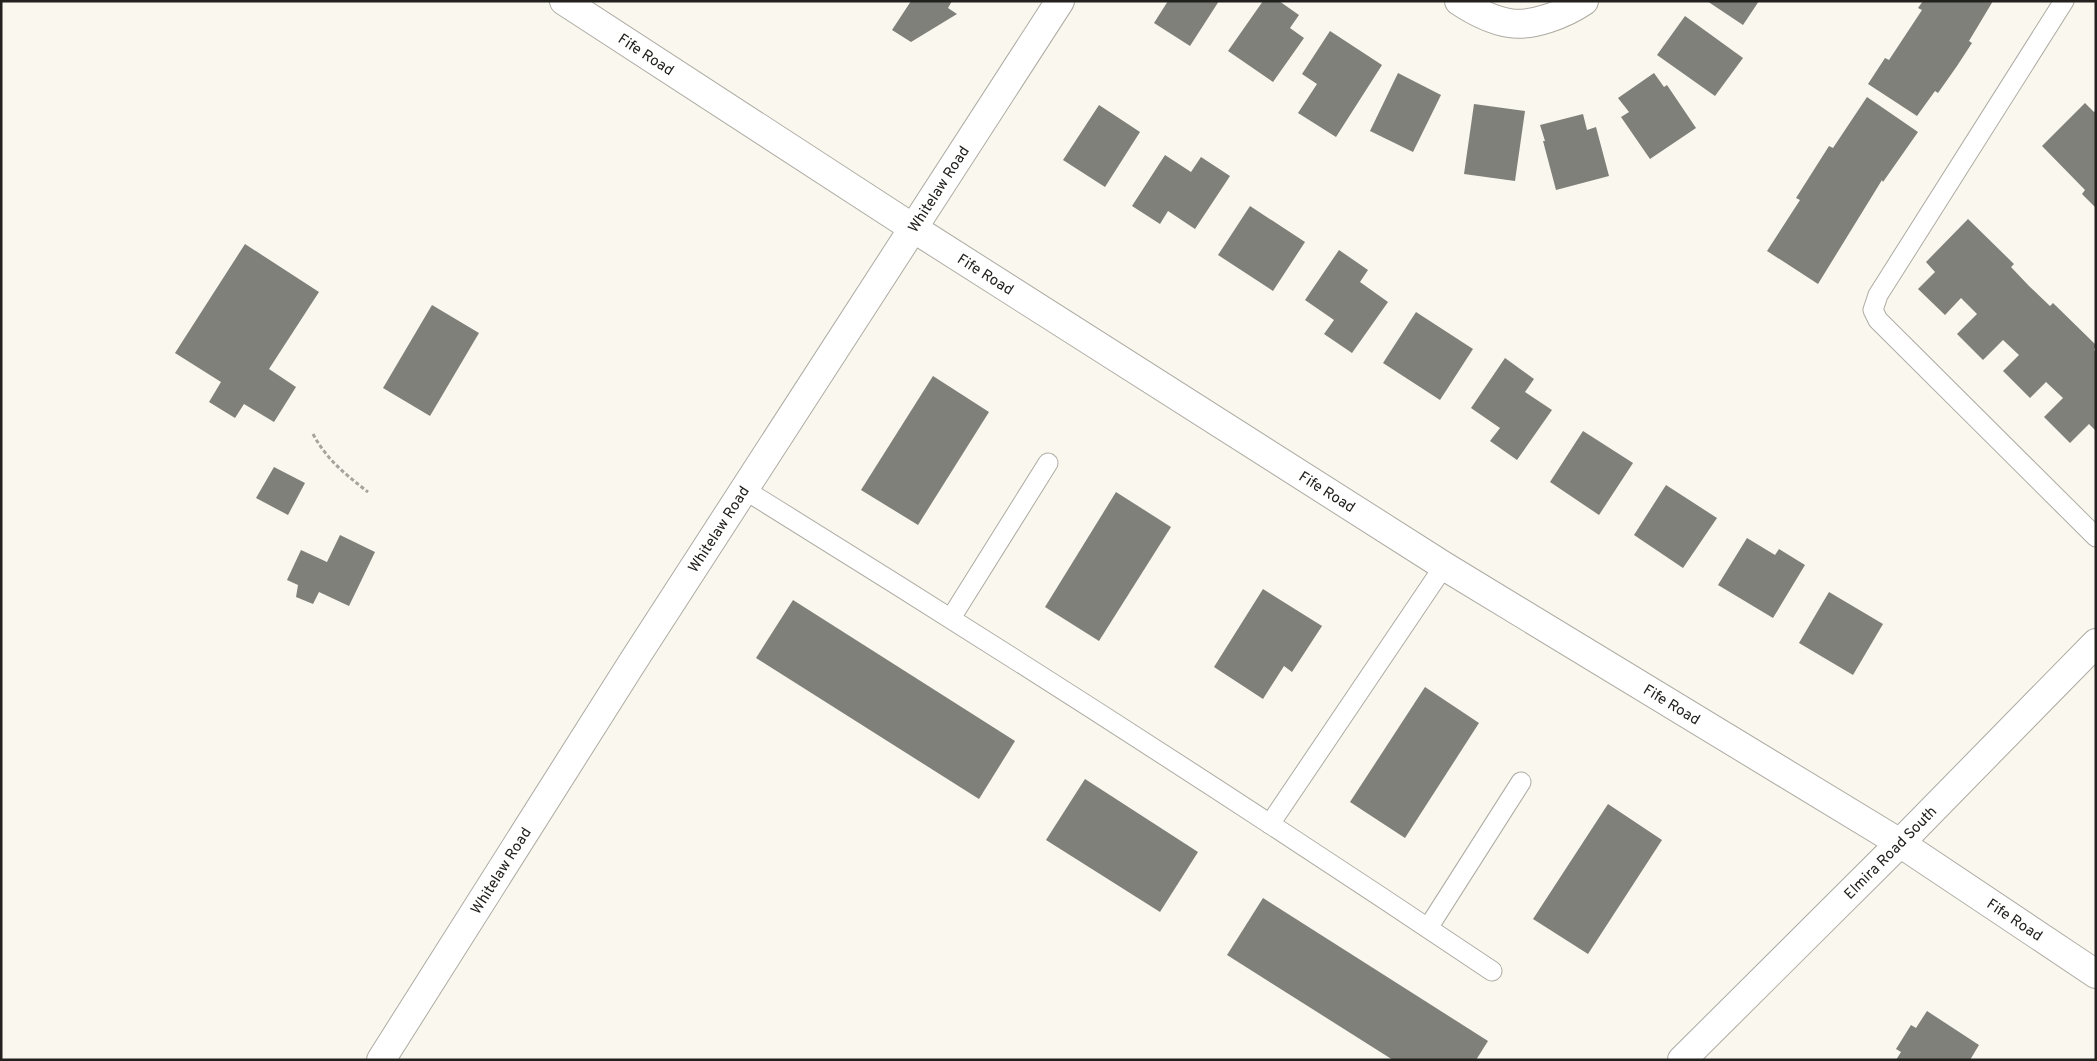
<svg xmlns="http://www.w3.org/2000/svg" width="2097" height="1061" viewBox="0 0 2097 1061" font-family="Overpass,sans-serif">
<rect width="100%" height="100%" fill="#faf7ee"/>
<g fill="#7f8079">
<path d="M911 1H952L948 8 957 14 911 42 892 30Z"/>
<path d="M1168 1H1219L1190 46 1154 23Z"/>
<path d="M1263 1H1279L1299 15 1290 28 1304 38 1273 82 1228 51Z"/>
<path d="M1707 1H1759L1743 25Z"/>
<path d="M1923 1H1993L1969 41 1972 43 1957 66 1938 93 1935 91 1917 116 1868 84 1885 58 1889 60 1922 10 1918 8Z"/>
<path d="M1685 16 1743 58 1715 96 1657 55Z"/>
<path d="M1330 31 1382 65 1336 137 1298 113 1317 84 1302 74Z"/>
<path d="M1398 73 1441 95 1413 152 1370 131Z"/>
<path d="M1654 73 1664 87 1667 85 1696 128 1650 159 1621 117 1629 112 1618 98Z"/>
<path d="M1867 97 1918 132 1883 182 1882 180 1818 284 1767 251 1800 200 1796 198 1829 146 1833 148Z"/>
<path d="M2085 103 2094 112 2096 110V208L2082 194 2085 190 2042 146Z"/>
<path d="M1474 104 1525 111 1515 181 1464 174Z"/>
<path d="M1099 105 1140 132 1105 187 1063 160Z"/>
<path d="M1583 114 1587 130 1596 127 1609 176 1556 190 1543 141H1545L1540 125Z"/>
<path d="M1165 155 1191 172 1201 157 1230 176 1195 229 1168 211 1160 224 1132 206Z"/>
<path d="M1250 206 1305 242 1273 291 1218 255Z"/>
<path d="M1968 219 2014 264 2011 267 2029 286 2050 306 2053 303 2096 345 2094 350 2096 352V431L2089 424 2070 443 2044 417 2063 398 2046 382 2030 398 2003 371 2019 355 2003 340 1983 360 1957 334 1977 314 1961 298 1945 315 1918 289 1935 272 1926 262Z"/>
<path d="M245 244 319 292 269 369 296 387 274 422 244 404 235 418 209 402 221 382 175 353Z"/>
<path d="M1339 250 1368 270 1360 282 1388 302 1352 353 1324 334 1334 320 1305 300Z"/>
<path d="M432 305 479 333 430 416 383 388Z"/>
<path d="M1416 312 1473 349 1440 400 1383 363Z"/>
<path d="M1505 358 1534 379 1525 392 1552 410 1517 460 1490 441 1500 428 1471 408Z"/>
<path d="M933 376 989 412 918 525 861 490Z"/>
<path d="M1583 431 1633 463 1599 515 1550 482Z"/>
<path d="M274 467 305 483 288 515 256 498Z"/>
<path d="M1666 485 1717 518 1683 568 1634 535Z"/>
<path d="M1116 492 1171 527 1099 641 1045 607Z"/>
<path d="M340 535 375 552 349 606 319 592 313 604 296 597 298 585 287 580 301 550 327 562Z"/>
<path d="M1747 538 1775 555 1779 549 1805 565 1773 618 1718 585Z"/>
<path d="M1263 589 1322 626 1292 672 1284 666 1263 699 1214 667Z"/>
<path d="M1829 592 1883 624 1853 675 1799 643Z"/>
<path d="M793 600 1015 741 979 799 756 658Z"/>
<path d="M1425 687 1479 723 1405 838 1350 802Z"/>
<path d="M1085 779 1198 852 1160 912 1046 840Z"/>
<path d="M1608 804 1662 840 1588 954 1533 919Z"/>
<path d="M1263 898 1488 1041 1476 1060H1393L1227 955Z"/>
<path d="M1927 1011 1979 1045 1970 1060H1896L1901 1052 1896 1049 1911 1025 1916 1028Z"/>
</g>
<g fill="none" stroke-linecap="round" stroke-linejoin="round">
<defs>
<g id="lane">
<path d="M2064 1 1878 295 1873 310 1878 320 2096 537"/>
<path d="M745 490C997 646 1246 806 1492 971"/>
<path d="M951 618 1048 463"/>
<path d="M1270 824 1444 566"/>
<path d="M1428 928 1521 782"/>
</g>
<g id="street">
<path id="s1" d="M564 1 913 228"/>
<path d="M1459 1C1474 11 1492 20 1509 23 1532 27 1565 14 1584 1"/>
</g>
<g id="secondary">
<path id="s2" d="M913 228 1444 566 1900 843 2096 974"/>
<path id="s3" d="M381 1060 632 663 1060 1"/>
<path id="s4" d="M1682 1060 1900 843 2096 643"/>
</g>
</defs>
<use href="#lane" stroke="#adaba3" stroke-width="21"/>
<use href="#street" stroke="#adaba3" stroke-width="30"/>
<use href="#secondary" stroke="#adaba3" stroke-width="30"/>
<path stroke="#a6a49d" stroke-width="3" stroke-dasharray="4 2.5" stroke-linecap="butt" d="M313 434C327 460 345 474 368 492"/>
<use href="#lane" stroke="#fff" stroke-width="19"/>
<use href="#street" stroke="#fff" stroke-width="28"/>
<use href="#secondary" stroke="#fff" stroke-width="28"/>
</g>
<g text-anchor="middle" stroke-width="4" stroke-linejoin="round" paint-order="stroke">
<g font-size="15" fill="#22211e" stroke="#faf7ee">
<text dy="5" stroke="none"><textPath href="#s1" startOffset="98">Fife Road</textPath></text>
<text dy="5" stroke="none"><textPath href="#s3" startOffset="1034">Whitelaw Road</textPath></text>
<text dy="5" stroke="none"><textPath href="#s2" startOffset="86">Fife Road</textPath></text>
<text dy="5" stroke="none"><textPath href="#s2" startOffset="491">Fife Road</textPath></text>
<text dy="5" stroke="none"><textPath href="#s3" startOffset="629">Whitelaw Road</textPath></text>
<text dy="5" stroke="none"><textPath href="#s2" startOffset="896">Fife Road</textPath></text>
<text dy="5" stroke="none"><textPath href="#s4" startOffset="294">Elmira Road South</textPath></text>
<text dy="5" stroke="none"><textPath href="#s3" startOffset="224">Whitelaw Road</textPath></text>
<text dy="5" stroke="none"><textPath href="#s2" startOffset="1301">Fife Road</textPath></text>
</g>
</g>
<rect width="2097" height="1061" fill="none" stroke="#22211e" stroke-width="5"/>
</svg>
